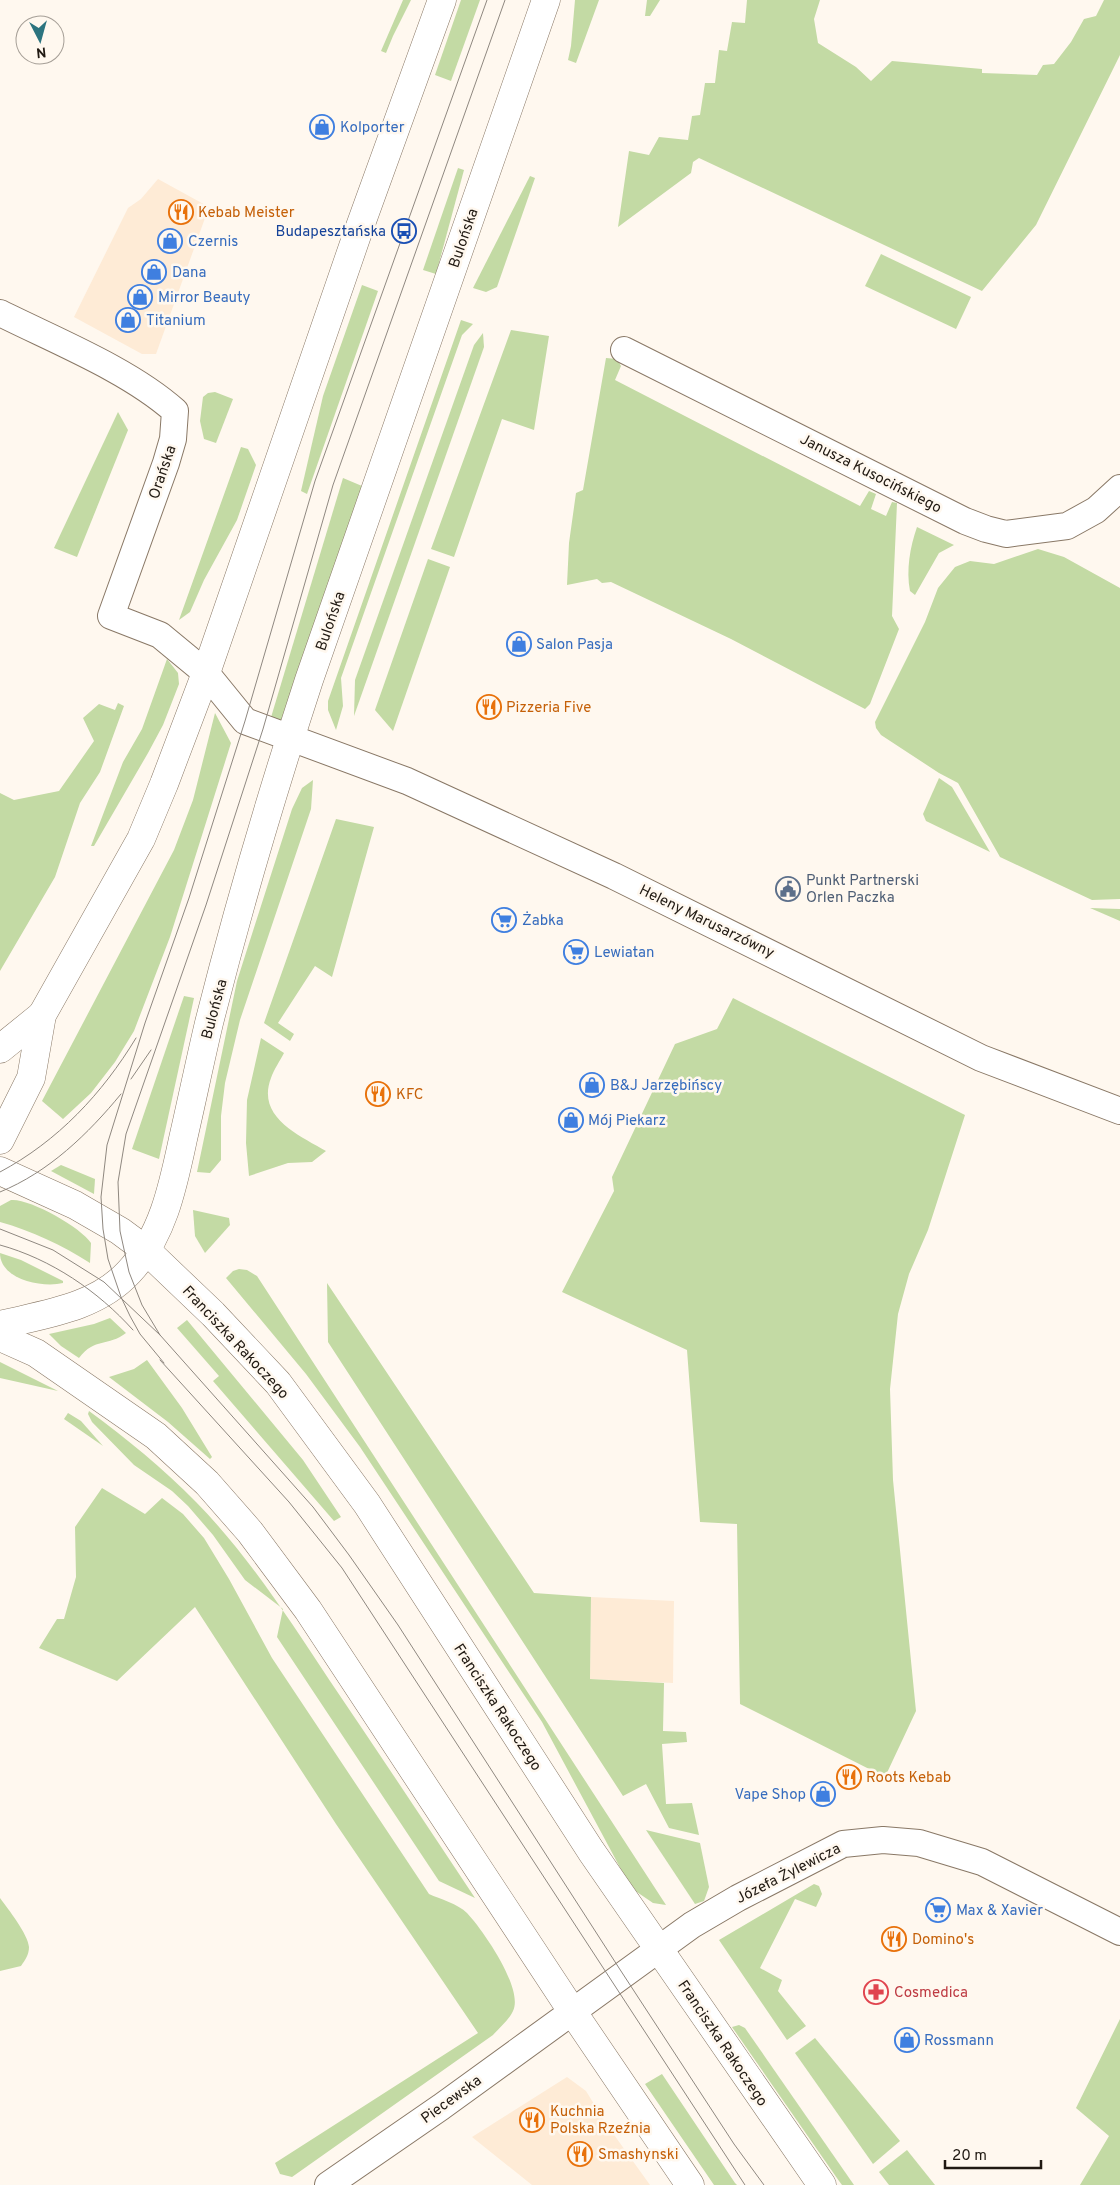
<svg xmlns="http://www.w3.org/2000/svg" width="1120" height="2185" viewBox="0 0 1120 2185" font-family="Overpass,sans-serif">
<rect width="100%" height="100%" fill="#fff8ef"/>
<g fill="#feebd6">
<path d="M158 179 209 207 156 354H142L74 317 128 208 141 199Z"/>
<path d="M591 1597 674 1601 673 1683 590 1679Z"/>
<path d="M567 2077 586 2091 607 2125 650 2185H532L472 2137Z"/>
</g>
<g fill="#c3daa4">
<path d="M403 0H411L393 36 386 53 381 51Z"/>
<path d="M461 0H480L451 81 435 75Z"/>
<path d="M575 0H599L576 63 568 60 571 46Z"/>
<path d="M647 0H660L650 16H645Z"/>
<path d="M747 0H820L814 19 818 43 856 67 871 81 892 61 982 69V73L1037 75 1043 65 1054 64 1071 42 1084 19 1096 16 1104 0H1120V55L1036 225 982 291 699 158 693 162 691 173 618 227 629 151 649 155 659 137 688 140 692 116 700 115 705 83H715L719 50 727 51 732 22 745 23Z"/>
<path d="M458 168 464 170 436 274 423 270Z"/>
<path d="M530 176 535 178 497 287 486 292 473 288Z"/>
<path d="M881 254 971 297 956 329 865 286Z"/>
<path d="M362 285 378 291 307 494 301 491 323 396Z"/>
<path d="M461 320 473 324 462 335 341 678 343 706 336 730 328 710V701Z"/>
<path d="M511 330 549 336 534 430 502 419 454 557 431 549Z"/>
<path d="M483 333 484 347 354 716 355 680 474 345Z"/>
<path d="M606 358 617 359 621 366 615 380 860 506 869 491 876 494 871 509 886 516 892 502 897 503 892 616 899 629 870 704 865 709 731 639 611 582 602 583 597 579 567 585 569 543 576 493 583 490Z"/>
<path d="M215 392 233 399 216 443 204 439 200 421 203 397 208 393Z"/>
<path d="M118 412 128 430 77 557 54 548Z"/>
<path d="M241 447 248 449 256 465 237 520 204 580 190 612 179 620Z"/>
<path d="M343 478 362 486 284 719 279 723 269 724Z"/>
<path d="M917 527 954 545 939 553 915 595 910 591C906 570 910 547 917 527Z"/>
<path d="M1038 549 1064 557 1120 588V899L1092 900 1000 857 958 783 939 773 881 735 876 728 875 722 925 622 938 588 955 567 970 561 994 564Z"/>
<path d="M428 559 450 567 393 731 375 710Z"/>
<path d="M167 659 178 673 179 684 172 702 163 725 148 753 94 846H91L123 762 142 729Z"/>
<path d="M118 703 124 706 100 772 80 803 55 877 0 971V793L14 800 59 791 94 741 83 718 99 704 115 710Z"/>
<path d="M215 713 231 743 170 937 134 1031 115 1062 91 1093 63 1119 42 1101 174 850 193 800Z"/>
<path d="M939 778 952 787 990 852 926 821 923 814Z"/>
<path d="M313 780 311 809 240 1020 225 1083 221 1116V1160L210 1173 197 1172 237 981 292 809 302 788Z"/>
<path d="M336 819 374 827 332 977 315 966 278 1023 294 1034 290 1041 264 1023Z"/>
<path d="M1090 908 1120 909V921Z"/>
<path d="M184 996 194 998 159 1159 132 1149Z"/>
<path d="M733 998 965 1115 928 1230 909 1274 898 1314 890 1389 893 1480 916 1711 885 1777 740 1704 737 1524 700 1522 687 1350 562 1292 614 1191 612 1177 675 1044 717 1029Z"/>
<path d="M261 1038 284 1053C280 1061 274 1069 271 1078 256 1117 299 1135 326 1151L312 1162 288 1163 249 1176 246 1143 247 1100Z"/>
<path d="M61 1165 95 1179 94 1194 51 1171Z"/>
<path d="M11 1200C29 1198 81 1227 91 1243L90 1263C62 1245 32 1231 0 1222V1206Z"/>
<path d="M193 1210 229 1218 230 1225 205 1253 195 1236Z"/>
<path d="M0 1253 21 1260 63 1281V1283C43 1288 0 1280 0 1253Z"/>
<path d="M239 1269 247 1270 257 1276 666 1905 653 1903 631 1888 542 1722 360 1447 306 1374 226 1278 233 1271Z"/>
<path d="M327 1283 534 1593 591 1597 590 1679 664 1683 663 1731 686 1732 687 1742 662 1744 666 1804 692 1803 699 1835 669 1828 646 1784 623 1796 328 1342Z"/>
<path d="M110 1318 126 1333C108 1347 95 1337 79 1358L61 1346 49 1334 94 1324Z"/>
<path d="M187 1320 303 1460 341 1517 334 1521 213 1381 219 1376 177 1328Z"/>
<path d="M147 1360 182 1408 212 1457 210 1459 168 1422 109 1377 134 1369Z"/>
<path d="M0 1362 58 1391 0 1378Z"/>
<path d="M89 1411C127 1439 163 1468 196 1502 248 1555 289 1619 330 1681 379 1753 427 1826 475 1898L439 1881 277 1637 283 1609 245 1580 213 1535 188 1506 172 1491 134 1465 92 1422 88 1414Z"/>
<path d="M68 1413 81 1421 103 1446 64 1419Z"/>
<path d="M102 1488 145 1514 162 1498 183 1514 204 1538 229 1579 272 1658 429 1894C440 1899 458 1904 467 1913 483 1930 524 1989 513 2011 509 2020 499 2028 493 2035L292 2177 280 2174 275 2163 478 2033 336 1824 195 1607 117 1681 39 1648 57 1619H64L76 1577 75 1527Z"/>
<path d="M646 1830 700 1843 709 1887 704 1901 695 1904Z"/>
<path d="M814 1884 819 1886 822 1894 816 1907 795 1899 760 1968 782 1980 778 1991 806 2026 787 2040 719 1940Z"/>
<path d="M0 1898C8 1909 28 1934 29 1947 29 1955 25 1960 21 1966L0 1971Z"/>
<path d="M1120 2019V2185H1080L1109 2136 1076 2108Z"/>
<path d="M739 2025 745 2028 854 2185H842L839 2181 732 2027Z"/>
<path d="M815 2038 900 2141 873 2164 795 2053Z"/>
<path d="M662 2074 735 2183 737 2185H714L645 2084Z"/>
<path d="M907 2150 935 2185H889L879 2172Z"/>
</g>
<g fill="none" stroke-linecap="round" stroke-linejoin="round">
<defs>
<g id="minor">
<path d="M0 313C56 341 129 370 175 411L173 439 166 463 111 616 160 635 206 673 245 721 407 781 614 876 981 1058 1120 1111"/>
<path d="M624 350 965 521 986 529 1006 534 1067 526 1096 510 1120 488"/>
<path d="M328 2185 441 2107 692 1925 738 1898 843 1844 883 1840 919 1843 982 1862 1120 1932"/>
</g>
<g id="secondary">
<path d="M0 1049 42 1015"/>
<path d="M0 1140 31 1078 42 1015 141 839 164 784 206 673 358 232 442 0"/>
<path d="M0 1171 75 1205 120 1231 147 1251 213 1314 278 1383 367 1504 591 1851 822 2185"/>
<path d="M0 1325C45 1314 96 1308 129 1272 163 1236 173 1186 183 1139 192 1100 200 1061 209 1023 238 908 272 793 309 680L546 0"/>
<path d="M0 1337 36 1353 156 1436 207 1483 250 1532 308 1610 572 2011 690 2185"/>
</g>
</defs>
<use href="#minor" stroke="#897866" stroke-width="28"/>
<use href="#secondary" stroke="#897866" stroke-width="29"/>
<use href="#minor" stroke="#fff" stroke-width="26"/>
<use href="#secondary" stroke="#fff" stroke-width="28"/>
<g stroke="#8f8880" stroke-width="1">
<path d="M131 1079 151 1050"/>
<path d="M0 1172C58 1141 102 1094 136 1038"/>
<path d="M0 1192C49 1172 88 1134 121 1094"/>
<path d="M0 1229 53 1250 104 1282 160 1335 313 1507 349 1555 398 1625 619 1968 734 2144 764 2185"/>
<path d="M0 1245C51 1259 98 1291 133 1330"/>
<path d="M160 1335 142 1305 129 1272 120 1231 118 1182 126 1134 206 905 263 729 333 485 505 0"/>
<path d="M160 1360 289 1502 342 1568 745 2185"/>
<path d="M164 1363 140 1334 130 1316 121 1297 108 1259 103 1229 101 1197 107 1145 145 1023 189 898 245 721 315 481 487 0"/>
</g>
</g>
<defs>
<symbol id="shop-ring" viewBox="-11 -11 22 22"><circle r="9.5" fill="#fff8ef" stroke="#3f7fe0" stroke-width="1.5"/><path d="M-5-2.5h2.3a2.7 3.5 0 0 1 5.4 0H5L5.5 6h-11ZM-1.5-2.5h3a1.5 2.3 0 0 0-3 0Z" fill="#3f7fe0"/></symbol>
<symbol id="restaurant-ring" viewBox="-11 -11 22 22"><circle r="9.5" fill="#fff8ef" stroke="#e8710a" stroke-width="1.5"/><path d="M-5-6h1v4h1v-4h1v4h1v-4h1v5L-1.5 .5V6h-2V.5L-5-1ZM5-6V6H3V1.5H1.5Q1.5-4 5-6Z" fill="#e8710a"/></symbol>
<symbol id="bus-ring" viewBox="-11 -11 22 22"><circle r="9.5" fill="#fff8ef" stroke="#1a4fb4" stroke-width="1.5"/><path d="M-5-6H5V4H4V6H2V4H-2V6H-4V4H-5ZM-3.5-4V0h7V-4ZM-3.5 1.2v1.5H-2V1.2ZM2 1.2v1.5H3.5V1.2Z" fill="#1a4fb4"/></symbol>
<symbol id="civic-ring" viewBox="-11 -11 22 22"><circle r="9.5" fill="#fff8ef" stroke="#5c6f8a" stroke-width="1.5"/><path d="M-.6-6.5H3V-4.5H.6V-3L4-1V1h2V6H-6V1h2V-1L-.6-3ZM-1.2 2.5V6h2.4V2.5Z" fill="#5c6f8a"/></symbol>
<symbol id="supermarket-ring" viewBox="-11 -11 22 22"><circle r="9.5" fill="#fff8ef" stroke="#3f7fe0" stroke-width="1.5"/><path d="M-6-5.5h2.5l.6 2H6L4.5 2H-2.5L-4.4-4H-6ZM-1.5 3.2a1.3 1.3 0 1 0 .1 0ZM3 3.2a1.3 1.3 0 1 0 .1 0Z" fill="#3f7fe0"/></symbol>
<symbol id="pharmacy-ring" viewBox="-11 -11 22 22"><circle r="9.5" fill="#fff8ef" stroke="#e0444e" stroke-width="1.5"/><path d="M-2-6h4v4h4v4h-4v4h-4v-4h-4v-4h4Z" fill="#e0444e"/></symbol>
</defs>
<g fill-rule="evenodd">
<use href="#shop-ring" x="308" y="113" width="28" height="28"/>
<use href="#restaurant-ring" x="167" y="198" width="28" height="28"/>
<use href="#bus-ring" x="390" y="217" width="28" height="28"/>
<use href="#shop-ring" x="156" y="227" width="28" height="28"/>
<use href="#shop-ring" x="140" y="258" width="28" height="28"/>
<use href="#shop-ring" x="126" y="283" width="28" height="28"/>
<use href="#shop-ring" x="114" y="306" width="28" height="28"/>
<use href="#shop-ring" x="505" y="630" width="28" height="28"/>
<use href="#restaurant-ring" x="475" y="693" width="28" height="28"/>
<use href="#civic-ring" x="774" y="875" width="28" height="28"/>
<use href="#supermarket-ring" x="490" y="906" width="28" height="28"/>
<use href="#supermarket-ring" x="562" y="938" width="28" height="28"/>
<use href="#shop-ring" x="578" y="1071" width="28" height="28"/>
<use href="#restaurant-ring" x="364" y="1080" width="28" height="28"/>
<use href="#shop-ring" x="557" y="1106" width="28" height="28"/>
<use href="#restaurant-ring" x="835" y="1763" width="28" height="28"/>
<use href="#shop-ring" x="809" y="1780" width="28" height="28"/>
<use href="#supermarket-ring" x="924" y="1896" width="28" height="28"/>
<use href="#restaurant-ring" x="880" y="1925" width="28" height="28"/>
<use href="#pharmacy-ring" x="862" y="1978" width="28" height="28"/>
<use href="#shop-ring" x="893" y="2026" width="28" height="28"/>
<use href="#restaurant-ring" x="518" y="2106" width="28" height="28"/>
<use href="#restaurant-ring" x="566" y="2140" width="28" height="28"/>
</g>
<g text-anchor="middle" stroke-width="5" stroke-linejoin="round" paint-order="stroke">
<g font-size="15" fill="#366cbe" stroke="#fff8ef" text-anchor="start">
<text x="340" y="132">Kolporter</text>
<text x="188" y="246">Czernis</text>
<text x="172" y="277">Dana</text>
<text x="158" y="302">Mirror Beauty</text>
<text x="146" y="325">Titanium</text>
<text x="536" y="649">Salon Pasja</text>
<text x="522" y="925">Żabka</text>
<text x="594" y="957">Lewiatan</text>
<text x="610" y="1090">B&amp;J Jarzębińscy</text>
<text x="588" y="1125">Mój Piekarz</text>
<text x="806" y="1799" text-anchor="end">Vape Shop</text>
<text x="956" y="1915">Max &amp; Xavier</text>
<text x="924" y="2045">Rossmann</text>
</g>
<g font-size="15" fill="#c56008" stroke="#fff8ef" text-anchor="start">
<text x="198" y="217">Kebab Meister</text>
<text x="506" y="712">Pizzeria Five</text>
<text x="396" y="1099">KFC</text>
<text x="866" y="1782">Roots Kebab</text>
<text x="912" y="1944">Domino's</text>
<text x="550" y="2116">Kuchnia<tspan x="550" dy="17">Polska Rzeźnia</tspan></text>
<text x="598" y="2159">Smashynski</text>
</g>
<g font-size="15" fill="#164399" stroke="#fff8ef" text-anchor="end">
<text x="386" y="236">Budapesztańska</text>
</g>
<g font-size="15" fill="#201912" stroke="#fff8ef">
<text transform="translate(463 238) rotate(-71)" y="5">Bulońska</text>
<text transform="translate(162 472) rotate(-71)" y="5">Orańska</text>
<text transform="translate(871 473) rotate(27)" y="5">Janusza Kusocińskiego</text>
<text transform="translate(330 621) rotate(-71)" y="5">Bulońska</text>
<text transform="translate(707 921) rotate(26)" y="5">Heleny Marusarzówny</text>
<text transform="translate(214 1009) rotate(-75)" y="5">Bulońska</text>
<text transform="translate(236 1342) rotate(47)" y="5">Franciszka Rakoczego</text>
<text transform="translate(498 1707) rotate(57)" y="5">Franciszka Rakoczego</text>
<text transform="translate(788 1873) rotate(-27)" y="5">Józefa Żylewicza</text>
<text transform="translate(723 2043) rotate(56)" y="5">Franciszka Rakoczego</text>
<text transform="translate(451 2099) rotate(-36)" y="5">Piecewska</text>
</g>
<g font-size="15" fill="#4e5e75" stroke="#fff8ef" text-anchor="start">
<text x="806" y="885">Punkt Partnerski<tspan x="806" dy="17">Orlen Paczka</tspan></text>
</g>
<g font-size="15" fill="#be3a42" stroke="#fff8ef" text-anchor="start">
<text x="894" y="1997">Cosmedica</text>
</g>
</g>
<g transform="translate(40 40) rotate(174)"><circle r="24" fill="#fff8ef" stroke="#a69f97"/>
<path d="M0-4L9 19L0 12L-9 19Z" fill="#2c747f"/>
<text y="-8" font-size="14" font-weight="bold" text-anchor="middle" fill="#201912">N</text>
</g>
<path d="M945 2160v8h96v-8" fill="none" stroke="#201912" stroke-width="2.5"/>
<text x="952" y="2160" font-size="15" fill="#201912" stroke="#fff8ef" stroke-width="4" paint-order="stroke">20 m</text>
</svg>
